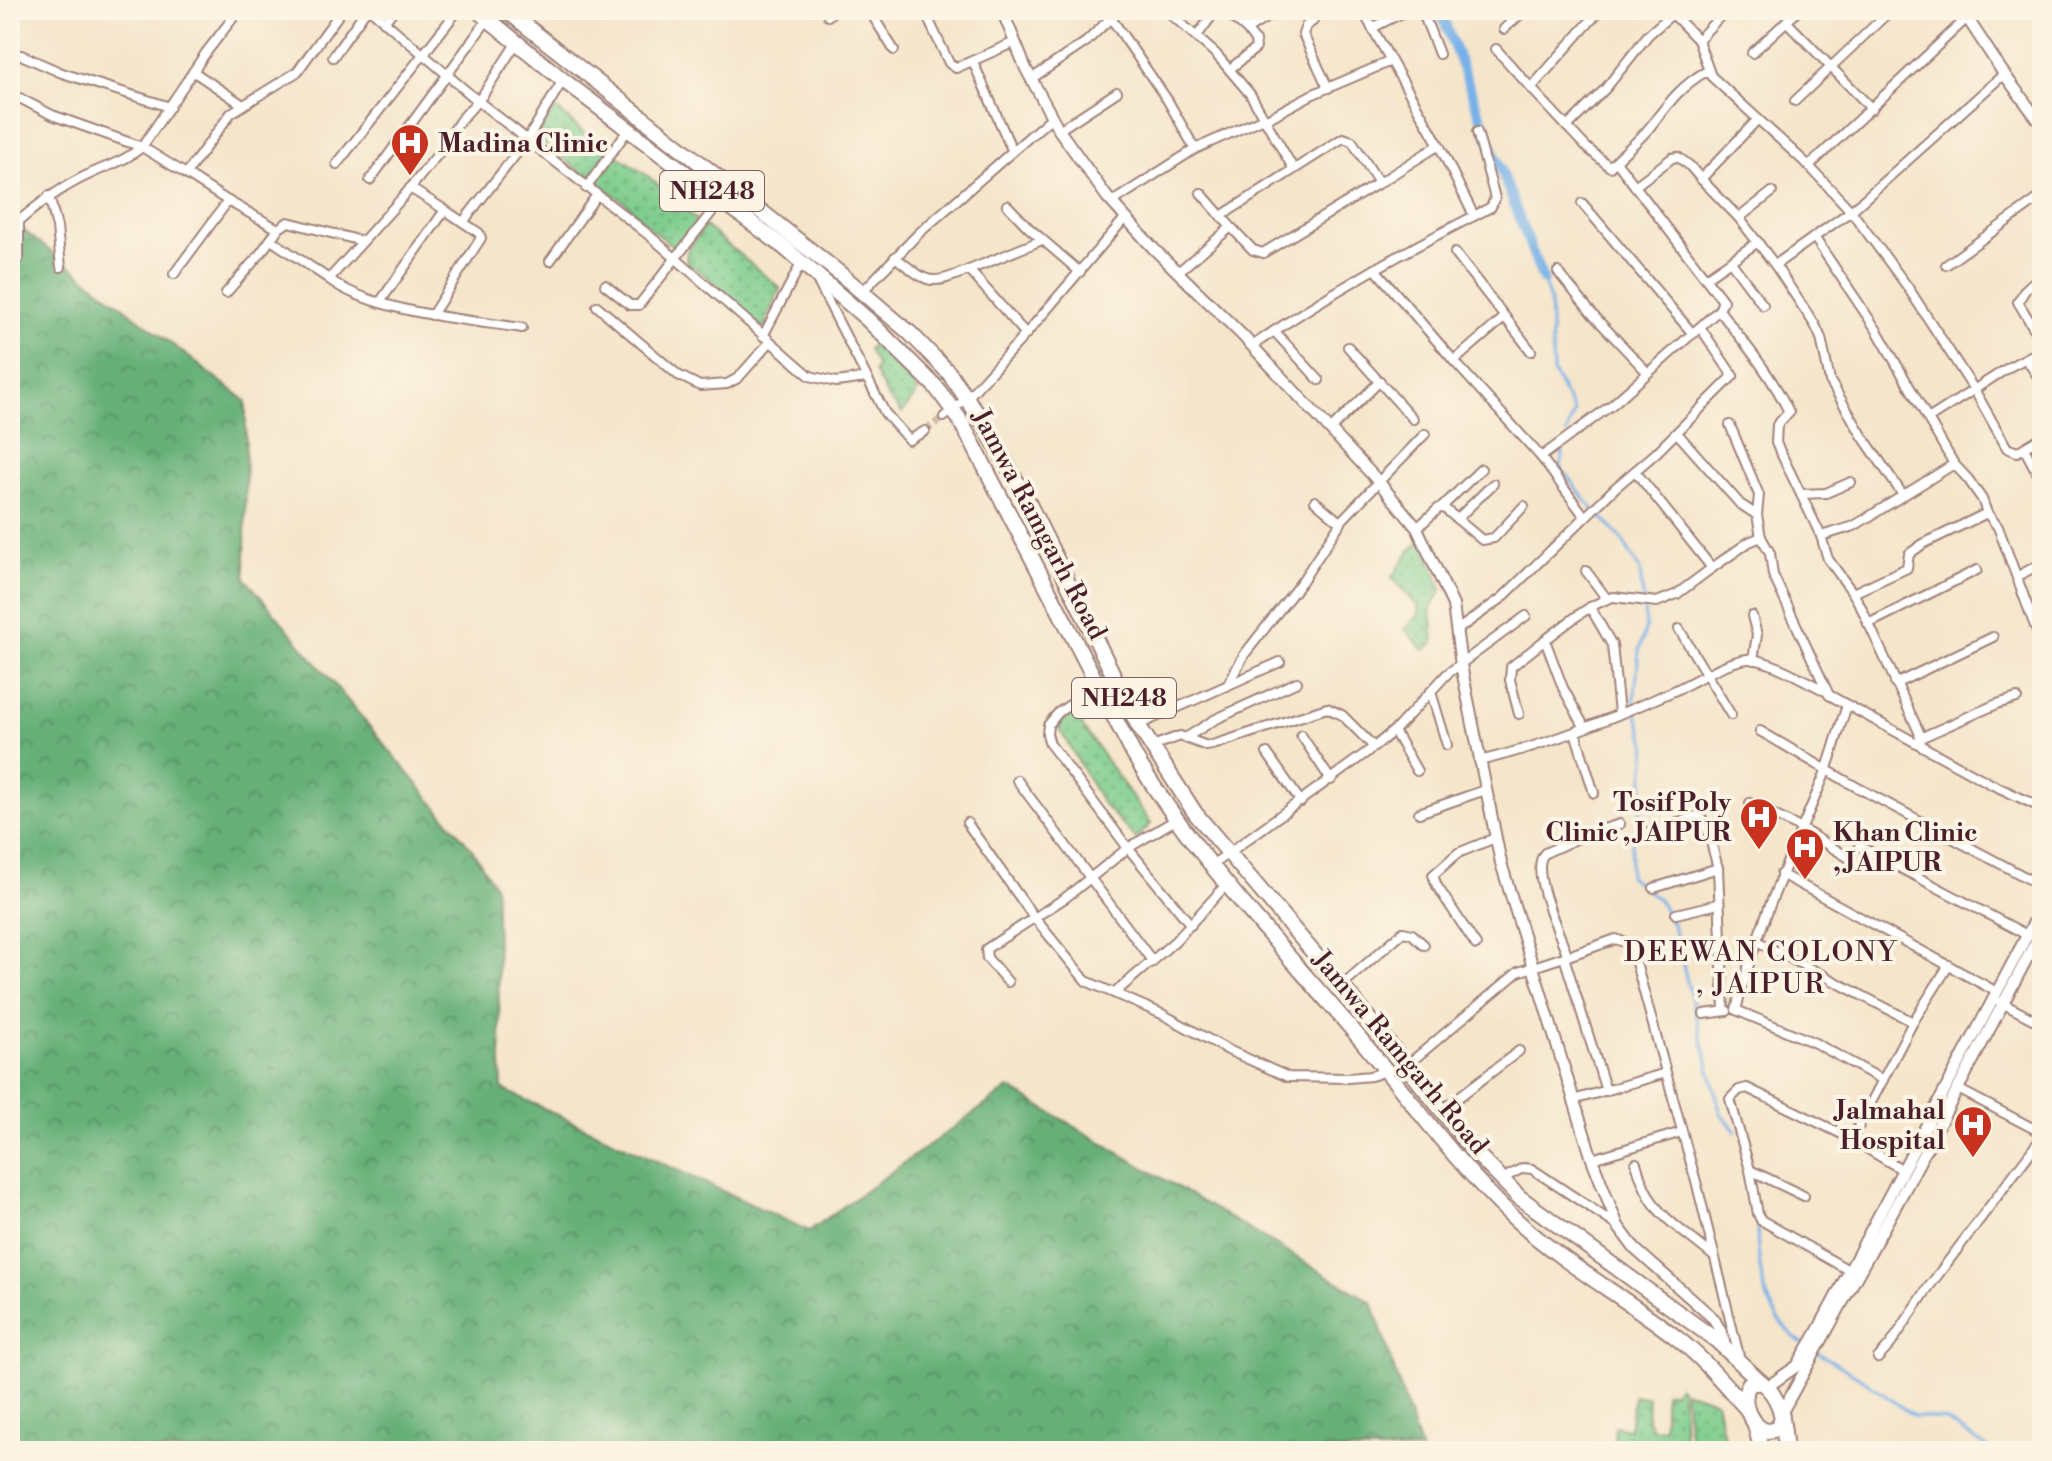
<svg xmlns="http://www.w3.org/2000/svg" width="2052" height="1461" viewBox="0 0 2052 1461" font-family="'Libre Bodoni',serif">
<defs>
<pattern id="green-dots" width="8" height="8" patternUnits="userSpaceOnUse" patternTransform="scale(2)"><rect width="8" height="8" fill="#7ecd8d"/><path d="M2 2h.1M6 6h.1" fill="none" stroke="#69a673" stroke-width="1.8" stroke-linecap="round"/></pattern>
<pattern id="forest-crowns" width="20" height="18" patternUnits="userSpaceOnUse" patternTransform="scale(2)"><rect width="20" height="18" fill="#66b078"/><path d="M2 6a3 3 0 1 1 6 0M12 15a3 3 0 1 1 6 0" fill="none" stroke="#568f63"/></pattern>
</defs>
<rect width="100%" height="100%" fill="#fcf5e5"/>
<filter id="ink" filterUnits="userSpaceOnUse"><feTurbulence type="fractalNoise" baseFrequency=".0125" numOctaves="2"/><feDisplacementMap in="SourceGraphic" scale="16" xChannelSelector="R" yChannelSelector="G"/><feConvolveMatrix kernelMatrix="1 2 1 2 8 2 1 2 1" color-interpolation-filters="sRGB"/></filter>
<filter id="wash" filterUnits="userSpaceOnUse"><feTurbulence type="fractalNoise" baseFrequency=".006" numOctaves="4" result="noise"/><feDisplacementMap in="SourceGraphic" scale="32" xChannelSelector="R" yChannelSelector="G"/><feGaussianBlur stdDeviation="1.8" result="paint"/><feColorMatrix in="noise" values="0 0 0 0 0 0 0 0 0 0 0 0 0 0 0 0 0 1.4 0 .05"/><feComposite in="paint" operator="in"/></filter>
<g filter="url(#wash)">
<rect width="100%" height="100%" fill="#f5e5ca"/>
<g fill="url(#green-dots)" stroke="#64765c" stroke-width="2">
<path d="M555 108 607 152H612L648 176 700 223 676 249 649 227 625 202 587 177 537 138Z"/>
<path d="M705 226 780 288 763 329 719 286 686 262 687 251Z"/>
<path d="M871 346C891 359 905 372 918 392L902 413 887 396 874 371 877 367 868 349Z"/>
<path d="M1422 539 1442 590 1431 608 1434 643 1424 650 1405 629 1419 615 1418 606 1392 577 1409 552Z"/>
<path d="M1072 711 1151 824 1136 839 1102 803 1055 721Z"/>
<path d="M1678 1386 1681 1388 1685 1451H1613L1615 1426 1629 1429 1634 1396 1648 1397 1647 1419 1652 1429 1663 1428 1665 1392H1673Z"/>
<path d="M1684 1391 1716 1401 1727 1451H1691Z"/>
</g>
<path fill="url(#forest-crowns)" stroke="#586852" stroke-width="2" d="M10 220 246 401 245 578 472 849 495 887 502 1089 809 1231 1009 1088 1372 1302 1421 1451H10Z"/>
<g fill="none" stroke-linecap="round" stroke-linejoin="round">
<g stroke="#77b1e8" stroke-width="3">
<path d="M1543 280 1550 301 1553 372 1574 412 1566 434"/>
<path d="M1563 445 1561 468 1586 501 1621 538 1640 570 1646 627 1639 651 1634 706 1647 745 1641 808 1632 844 1629 876 1659 900 1673 926 1721 1114 1736 1131"/>
<path d="M1757 1219C1757 1268 1762 1319 1807 1346"/>
<path d="M1817 1352 1865 1381 1914 1416 1945 1420 1992 1451"/>
</g>
<path stroke="#77b1e8" stroke-width="10" d="M1440 10 1543 280"/>
</g>
</g>
<g filter="url(#ink)">
<g fill="none" stroke-linecap="round" stroke-linejoin="round">
<path stroke="#d3bdaa" stroke-width="8" stroke-dasharray="8 4" stroke-linecap="butt" d="M925 431 944 417"/>
<defs>
<g id="minor">
<path d="M371 10 478 101 650 236 810 376 836 382 866 378"/>
<path d="M869 10 894 50"/>
<path d="M924 10 949 63 956 68 1015 42"/>
<path d="M1166 10 1216 54 1250 94 1293 168"/>
<path d="M1224 10 1247 30 1278 10"/>
<path d="M1419 10 1423 13 1439 54"/>
<path d="M1600 10 1531 88 1586 147 1610 167C1622 153 1638 142 1650 127 1667 105 1681 85 1707 71"/>
<path d="M1669 10 1698 40 1726 10"/>
<path d="M828 16 834 10"/>
<path d="M1111 18 1168 101 1195 149 1112 202"/>
<path d="M1313 21 1306 26 1303 34 1328 88"/>
<path d="M1786 21 1872 109"/>
<path d="M384 22 394 10"/>
<path d="M1372 28 1408 10"/>
<path d="M1504 29 1525 10"/>
<path d="M1197 36 1216 10"/>
<path d="M1698 40 1711 76 1809 166 1851 211 1907 286 1975 391 2007 448 2017 452 2042 437"/>
<path d="M1496 49 1531 88"/>
<path d="M1752 53 1799 10"/>
<path d="M333 57 366 10"/>
<path d="M973 62 1012 150"/>
<path d="M10 66 16 56 21 55 62 73 170 107"/>
<path d="M1230 69 1256 48 1255 41 1247 30"/>
<path d="M194 72 243 105"/>
<path d="M1031 79 1086 42 1119 10"/>
<path d="M10 93 52 115 142 147 205 54 239 10"/>
<path d="M1795 101 1891 10"/>
<path d="M1758 119 1701 179 1739 218 1775 265 1851 211 2004 74"/>
<path d="M1265 120 1311 95 1391 61"/>
<path d="M1567 127 1606 88 1648 35 1672 14"/>
<path d="M1059 130 1117 92"/>
<path d="M1195 149 1264 118"/>
<path d="M1616 161 1635 186 1672 158 1678 157 1690 166 1701 179"/>
<path d="M337 164 458 10"/>
<path d="M1809 166 1967 18"/>
<path d="M186 174 228 201 278 229 260 254 226 293"/>
<path d="M370 180 488 19"/>
<path d="M1379 183 1439 145"/>
<path d="M1635 186 1723 301 1719 310C1745 344 1771 374 1789 412L1777 425 1776 443 1821 536 1828 559 1853 593 1861 607 1919 732 1921 745"/>
<path d="M410 188 445 210"/>
<path d="M586 188 628 130"/>
<path d="M1201 193 1221 216"/>
<path d="M49 196 57 227 61 267"/>
<path d="M1582 203 1693 334"/>
<path d="M1007 205 1029 228 1080 272"/>
<path d="M1474 216 1491 207 1495 198 1477 132"/>
<path d="M1739 218 1772 192"/>
<path d="M463 222 527 140 563 80"/>
<path d="M10 229C35 206 61 187 92 173 114 163 121 163 142 147L186 174 231 113 297 72 342 10"/>
<path d="M278 229 288 222 362 241"/>
<path d="M1814 237 1878 332 1928 419"/>
<path d="M271 240 329 279 403 197 443 148 459 122 482 96 517 42"/>
<path d="M895 257C930 284 928 286 969 270"/>
<path d="M19 258V221"/>
<path d="M550 261 596 196"/>
<path d="M1731 262 1763 305"/>
<path d="M1775 265 1815 325 1821 338 1830 381 1863 437 1903 495"/>
<path d="M1946 265 2042 196"/>
<path d="M1375 269 1454 361 1505 317 1455 253"/>
<path d="M1178 272 1231 227 1221 216 1343 138 1352 141 1379 183 1263 253 1253 250 1231 227"/>
<path d="M1558 272 1594 316 1647 372"/>
<path d="M174 274 228 201"/>
<path d="M2042 274 2025 290 2018 302 2042 342"/>
<path d="M1707 277 1758 242"/>
<path d="M329 279C371 312 469 320 522 328"/>
<path d="M817 280 885 413 909 440 925 431"/>
<path d="M605 285 630 305H639L722 199"/>
<path d="M862 292 919 233 1052 117"/>
<path d="M380 302 445 210 479 233 481 238 432 315"/>
<path d="M597 306 678 375 700 386 727 384 738 378 770 342"/>
<path d="M1505 317 1531 351"/>
<path d="M1274 331 1319 380"/>
<path d="M1026 334 969 270 1042 240"/>
<path d="M763 336 802 262"/>
<path d="M1252 346C1323 297 1397 255 1474 216L1439 145 1362 10"/>
<path d="M1348 347 1413 419"/>
<path d="M2042 350 2011 366 1928 419 1954 464 1968 479 1982 499 1987 513 1998 527 2042 645"/>
<path d="M2026 359 2042 382"/>
<path d="M1454 361 1541 457 1613 404 1719 310"/>
<path d="M944 417 968 397 1026 334 1126 217"/>
<path d="M1730 425 1759 495 1757 515 1761 537"/>
<path d="M1330 430 1380 381"/>
<path d="M1677 433 1740 504 1757 515"/>
<path d="M2024 448 2042 482"/>
<path d="M1541 457 1585 517"/>
<path d="M1635 471 1712 568 1749 542 1761 537 1770 553 1773 575 1829 695 1991 784 2042 808"/>
<path d="M1801 494 1826 493 1851 482"/>
<path d="M1315 501 1341 523"/>
<path d="M1441 508 1481 469"/>
<path d="M1457 519 1493 484"/>
<path d="M1417 528 1439 508H1444L1482 540 1494 538 1524 506"/>
<path d="M1821 536 1854 526 1954 464"/>
<path d="M1586 571 1607 599"/>
<path d="M2018 576 2042 563"/>
<path d="M1853 593 1907 568 1909 554 1923 544 1987 513"/>
<path d="M1590 607 1612 645 1619 713"/>
<path d="M1752 616 1757 635 1753 660"/>
<path d="M1868 624 1977 570"/>
<path d="M1679 629 1731 715"/>
<path d="M1457 630 1502 598 1616 487 1656 453 1733 376 1700 327"/>
<path d="M1895 684 1993 637"/>
<path d="M1098 686 1059 712 1048 725 1047 734 1050 744 1128 848 1191 925"/>
<path d="M1227 686 1244 655 1302 581 1343 519 1425 434"/>
<path d="M1431 692 1447 745"/>
<path d="M1847 706C1838 730 1832 758 1822 781 1790 857 1756 929 1736 1010L1815 1043 1883 1080"/>
<path d="M1519 714 1510 680 1511 667 1545 640"/>
<path d="M1138 725 1280 662"/>
<path d="M1585 728 1563 688 1545 640C1566 625 1587 605 1613 597L1657 602 1677 594 1712 568"/>
<path d="M1394 731 1417 771"/>
<path d="M1760 731 1851 784 2042 886"/>
<path d="M1575 732 1594 793"/>
<path d="M1301 735 1331 780"/>
<path d="M1187 737 1214 720 1297 682"/>
<path d="M1920 738 1997 704 2017 698"/>
<path d="M1150 747 1180 736 1207 746 1216 744 1327 708 1342 715 1374 747 1212 865"/>
<path d="M1374 747 1397 728 1447 674 1526 616"/>
<path d="M1267 753 1301 802"/>
<path d="M1479 761C1545 746 1607 720 1669 693 1694 683 1720 663 1747 659 1766 657 1808 683 1826 691"/>
<path d="M1017 780 1153 962"/>
<path d="M1750 803 1800 828 1851 859"/>
<path d="M1419 813 1485 790"/>
<path d="M967 823 1033 916 1086 981 1162 1014 1228 1050 1288 1077 1348 1078 1371 1076 1386 1071"/>
<path d="M1620 824 1587 834 1545 853C1528 868 1560 935 1568 956L1616 939 1629 944 1633 952 1698 1189 1740 1360"/>
<path d="M1649 832 1697 816 1703 820 1708 831 1718 868 1724 1011"/>
<path d="M1859 846 2027 935"/>
<path d="M1781 874 1997 992"/>
<path d="M1654 888 1718 868"/>
<path d="M1676 914 1718 904"/>
<path d="M1755 940 1913 1022"/>
<path d="M1476 945 1437 886 1433 875 1458 853 1495 838"/>
<path d="M1567 956 1564 957 1606 1091"/>
<path d="M1008 982 987 958 986 949 1065 898 1128 848 1177 819"/>
<path d="M1341 986 1403 932 1412 934 1424 945"/>
<path d="M1116 992 1175 941 1227 884"/>
<path d="M1998 1001 2042 1024"/>
<path d="M1704 1014 1727 1011"/>
<path d="M1406 1066 1518 972 1564 957"/>
<path d="M1958 1089 2042 1133"/>
<path d="M1573 1100 1666 1073"/>
<path d="M1442 1110 1519 1051"/>
<path d="M1852 1139 1913 1022 1949 965"/>
<path d="M1592 1159 1682 1132"/>
<path d="M1636 1163C1651 1217 1672 1221 1712 1255"/>
<path d="M1750 1170 1758 1214 1761 1220 1850 1271"/>
<path d="M1502 1179 1523 1168 1532 1169 1618 1226"/>
<path d="M1804 1196 1750 1170 1730 1099 1739 1090 1747 1088 1848 1137 1903 1170"/>
<path d="M1878 1358 1890 1345 1928 1288 2042 1137"/>
</g>
<g id="tertiary">
<path d="M1002 10 1026 69 1059 130 1107 197 1154 249 1242 335 1378 481 1417 528 1453 605 1461 665 1501 863 1592 1159 1618 1226 1635 1249 1714 1319 1723 1336 1725 1348"/>
<path d="M1962 10 2004 74 2042 125"/>
<path d="M1767 1387 1797 1366 1816 1334 2042 907"/>
<path d="M1782 1412 1906 1187 2042 930"/>
</g>
<g id="trunk">
<path d="M477 10 563 80 785 248 867 319 935 386 958 417 974 446 1134 755C1195 857 1279 944 1356 1034 1408 1095 1454 1162 1513 1217 1563 1264 1625 1297 1678 1339 1704 1359 1724 1384 1746 1408"/>
<path d="M506 10 843 276 910 333 949 373 981 419 1026 498 1138 725 1195 813 1357 1004 1475 1152 1519 1197 1716 1340 1761 1382"/>
<path d="M1782 1416C1775 1452 1733 1415 1749 1384L1761 1382C1784 1399 1783 1426 1786 1451"/>
<path d="M1755 1425 1762 1451"/>
</g>
</defs>
<use href="#minor" stroke="#a0827a" stroke-width="12"/>
<use href="#tertiary" stroke="#a0827a" stroke-width="14"/>
<use href="#trunk" stroke="#a0827a" stroke-width="18"/>
<use href="#minor" stroke="#fff" stroke-width="8"/>
<use href="#tertiary" stroke="#fff" stroke-width="10"/>
<use href="#trunk" stroke="#fff" stroke-width="14"/>
</g>
</g>
<defs>
<symbol id="hospital-pin" viewBox="-11 -11 22 30"><path d="M0 17L-7.5 6A9.5 9.5 0 1 1 7.5 6Z" fill="#c8321e" stroke="#fcf5e5"/><path d="M-5-5h3v3.5h4V-5h3V5h-3V1.5h-4V5h-3Z" fill="#fff"/></symbol>
</defs>
<g fill-rule="evenodd">
<use href="#hospital-pin" x="388" y="121" width="44" height="60"/>
<use href="#hospital-pin" x="1737" y="795" width="44" height="60"/>
<use href="#hospital-pin" x="1783" y="825" width="44" height="60"/>
<use href="#hospital-pin" x="1951" y="1103" width="44" height="60"/>
</g>
<g text-anchor="middle" stroke-width="8" stroke-linejoin="round" paint-order="stroke">
<g fill="#fcf5e5" stroke="#7f5f63" stroke-width="2">
<rect x="660" y="171" width="104" height="40" rx="6"/>
<rect x="1072" y="678" width="104" height="40" rx="6"/>
</g>
<g font-size="24" font-weight="bold" fill="#4a1f2b">
<text x="712" y="199">NH248</text>
<text x="1124" y="706">NH248</text>
</g>
<g font-size="26" font-weight="bold" fill="#4a1f2b" stroke="#fcf5e5" text-anchor="start">
<text x="438" y="152">Madina Clinic</text>
<text x="1731" y="811" text-anchor="end">Tosif Poly<tspan x="1731" dy="30">Clinic , JAIPUR</tspan></text>
<text x="1833" y="841">Khan Clinic<tspan x="1833" dy="30">, JAIPUR</tspan></text>
<text x="1945" y="1119" text-anchor="end">Jalmahal<tspan x="1945" dy="30">Hospital</tspan></text>
</g>
<g font-size="26" fill="#4a1f2b" stroke="#fcf5e5">
<text transform="translate(1040 524) rotate(62)" y="9">Jamwa Ramgarh Road</text>
<text transform="translate(1401 1052) rotate(50)" y="9">Jamwa Ramgarh Road</text>
</g>
<g font-size="28" letter-spacing="2" fill="#4a1f2b" stroke="#fcf5e5">
<text x="1761" y="961">DEEWAN COLONY<tspan x="1761" dy="32">, JAIPUR</tspan></text>
</g>
</g>
<rect width="2052" height="1461" fill="none" stroke="#fcf5e5" stroke-width="40"/>
</svg>
